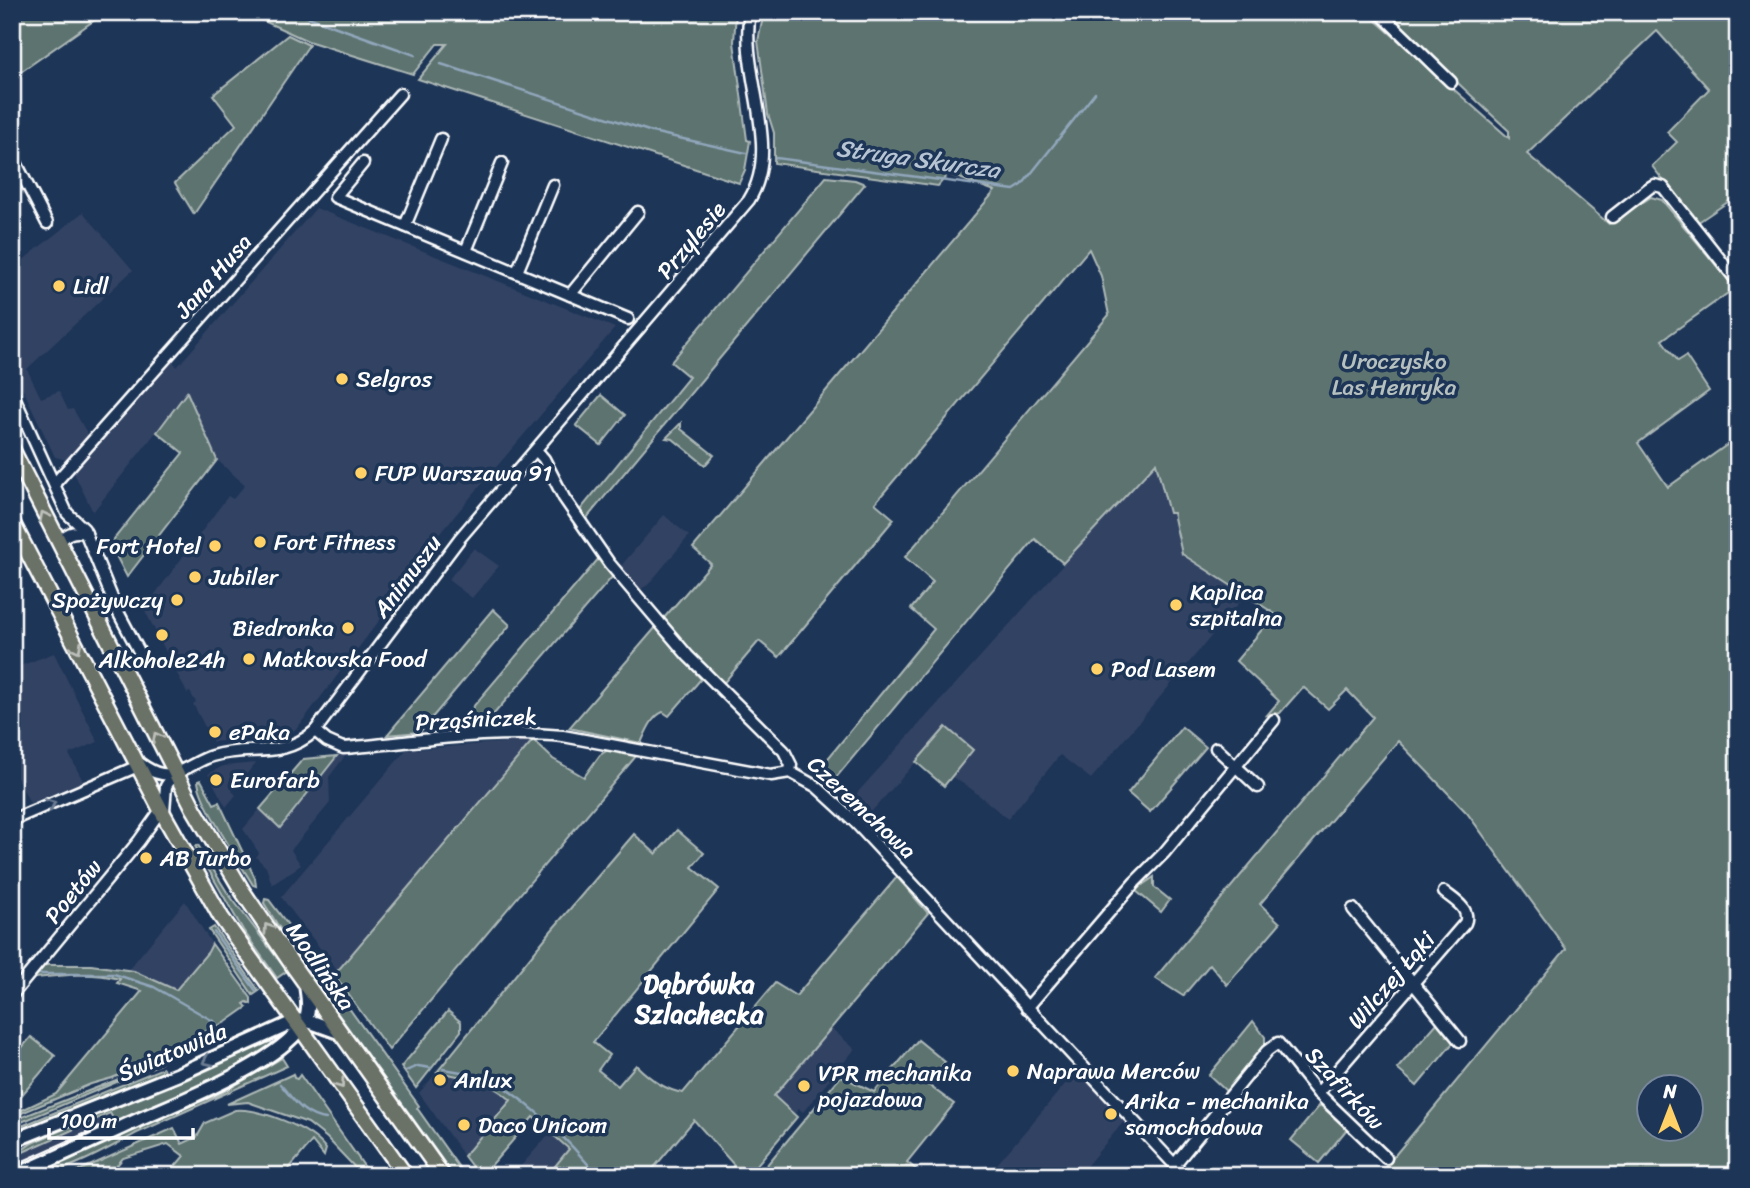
<svg xmlns="http://www.w3.org/2000/svg" width="1750" height="1188" viewBox="0 0 1750 1188" font-family="Sriracha,sans-serif">
<rect width="100%" height="100%" fill="#1d3557"/>
<filter id="ink" filterUnits="userSpaceOnUse"><feTurbulence type="fractalNoise" baseFrequency=".0143" numOctaves="2"/><feDisplacementMap in="SourceGraphic" scale="14" xChannelSelector="R" yChannelSelector="G"/><feConvolveMatrix kernelMatrix="1 2 1 2 8 2 1 2 1" color-interpolation-filters="sRGB"/></filter>
<g filter="url(#ink)">
<g fill="#314264">
<path d="M316 208 615 328 412 566 406 577 408 583 298 727 292 732 276 736 213 742 193 704 196 702 194 699 190 692 187 693 144 609 228 496 233 499 245 485 217 460 187 393 93 512 74 473 173 361 177 367Z"/>
<path d="M83 212 133 270 27 369 41 398 59 391 68 410 73 409 90 438 70 461 55 457 12 366V269Z"/>
<path d="M1156 462 1169 513 1173 512 1182 554 1246 595 1091 779 1060 755 1008 819 970 788 952 777 944 786 916 762 864 820 847 804Z"/>
<path d="M664 515 689 536 648 585 639 590 620 567Z"/>
<path d="M474 548 499 566 472 598 448 580Z"/>
<path d="M54 653 98 742 69 754 83 781 30 803 12 768V669Z"/>
<path d="M533 740 338 972 281 897 406 750Z"/>
<path d="M346 755 329 777 330 803 291 850 301 865 272 885 266 867 256 857 259 853 243 829 260 809 281 828 337 756Z"/>
<path d="M256 763 232 791 236 795 226 807 208 774 223 766Z"/>
<path d="M185 901 212 944 208 952 176 990 128 970Z"/>
<path d="M831 1028 855 1049 803 1112 799 1109 794 1114 774 1097Z"/>
<path d="M1077 1070 1126 1119 1078 1176H987Z"/>
<path d="M437 1072 465 1077 490 1085 512 1100 464 1156 419 1093Z"/>
<path d="M99 1118 103 1127 18 1166 19 1168 12 1171V1157Z"/>
<path d="M550 1133 569 1149 547 1176H512Z"/>
</g>
<g fill="#5c736f" stroke="#aeb9b7" stroke-width="2" fill-rule="evenodd">
<path d="M29 12H106L12 78V23Z"/>
<path d="M244 12H736L734 42 747 140 750 141 745 170 739 183 418 79 447 44H437L413 74 308 41Z"/>
<path d="M764 12H1366L1509 138V131L1410 38 1386 12H1738V195L1697 223 1652 166 1677 142 1667 132 1709 89 1657 31 1527 154 1609 224 1651 197 1662 200 1735 288 1662 340 1678 361 1686 356 1709 391 1638 443 1668 487 1738 437V1176H1396L1386 1166 1566 949 1467 813 1398 741 1260 904 1280 923 1227 985 1210 964 1183 996 1155 978 1373 717 1347 690 1328 709 1303 687 1280 713 1267 715 1279 701 1236 661 1275 614 1182 554 1173 513H1169L1156 463 1063 563 1035 539 829 786 816 773 934 629 911 609 933 582 905 557 1109 315 1101 276 1089 249 875 503 894 519 779 657 759 641 722 685 663 619 711 564 693 548 995 191 948 174 938 186 774 163V133L768 114 758 41ZM1648 1086H1690V1128H1648Z"/>
<path d="M288 35 309 45 194 214 175 183 236 125 213 95Z"/>
<path d="M826 177 855 180 865 184 586 519 580 510 689 377 671 362Z"/>
<path d="M187 392 217 460 127 577 110 544 183 453 157 432Z"/>
<path d="M601 395 625 415 601 445 576 425Z"/>
<path d="M681 423V429L714 455 705 465 673 439 666 438Z"/>
<path d="M600 557 613 576 481 729 455 728Z"/>
<path d="M493 609 510 625 420 732 387 735Z"/>
<path d="M656 627 701 679 669 716 663 712C652 716 646 732 641 743L569 728Z"/>
<path d="M946 727 973 750 944 786 916 762Z"/>
<path d="M1182 727 1206 747 1150 812 1128 793Z"/>
<path d="M533 740 553 759 584 777 600 755 608 750 637 755 389 1050 334 975Z"/>
<path d="M337 756 280 828 260 809 303 759Z"/>
<path d="M201 780 214 804 219 802 255 878 256 886 253 885C241 865 199 801 198 781Z"/>
<path d="M677 830 704 853 692 867 719 889 593 1042 609 1055 598 1070 618 1086 636 1065C649 1078 664 1090 683 1093L775 983 796 996 897 877 928 913 774 1096 797 1117 755 1167 761 1172 841 1076 874 1092 918 1040 945 1062 927 1084 954 1104 907 1162 924 1176H725L734 1165 694 1120 647 1176H591L586 1170 581 1176H547L569 1149 533 1117 482 1176H479L464 1156 511 1100C490 1081 465 1077 437 1072L551 931 634 834 656 854Z"/>
<path d="M198 845 227 892 287 971 277 978 243 930 195 846Z"/>
<path d="M1154 877V887L1170 900 1161 912 1135 890Z"/>
<path d="M265 899 269 900 310 954 300 961 264 903Z"/>
<path d="M214 927 259 991 253 995 209 930Z"/>
<path d="M212 944 251 998V1004L247 1002 244 1004 247 1007 226 1022 181 1043 159 1059 112 1078 91 1084 12 1117V1059L31 1037 55 1056 15 1103 22 1110 56 1094 142 991 117 983 120 979C93 972 63 975 35 978L43 965H91L134 971 176 990 208 952Z"/>
<path d="M316 967 321 969 419 1106 417 1108 465 1176H454L308 972Z"/>
<path d="M448 1011 461 1022V1031L416 1088 401 1067Z"/>
<path d="M1253 1021 1265 1037V1046L1227 1092 1209 1075Z"/>
<path d="M1437 1023 1453 1043 1417 1086 1397 1069Z"/>
<path d="M269 1040 273 1045 226 1073 17 1168 115 1122 110 1113 12 1157 32 1143Z"/>
<path d="M282 1058 287 1066 137 1133C117 1144 52 1181 33 1174L161 1116 218 1095Z"/>
<path d="M162 1062 160 1064 12 1126V1121Z"/>
<path d="M163 1068 165 1073 12 1134V1130Z"/>
<path d="M293 1074 294 1078 297 1079 300 1075 371 1176H363L327 1138 308 1123 248 1102 227 1104Z"/>
<path d="M1320 1105 1347 1129 1319 1163 1291 1140Z"/>
<path d="M235 1110C260 1108 311 1128 326 1149L324 1156 312 1141 283 1176H167L184 1156 168 1144 123 1158 108 1176H67L174 1128 182 1144 197 1137 205 1123Z"/>
</g>
<g fill="none" stroke-linecap="round" stroke-linejoin="round">
<g stroke="#92a7bc" stroke-width="2.5">
<path d="M294 12 415 55"/>
<path d="M441 64 652 132 746 153"/>
<path d="M776 158 1014 190 1022 185 1095 93"/>
<path d="M214 932 256 991"/>
<path d="M37 974H114L154 987 215 1022"/>
<path d="M12 979 16 978"/>
<path d="M443 1069C460 1072 482 1074 497 1083 534 1106 570 1142 598 1176"/>
<path d="M406 1071 418 1066 431 1068"/>
<path d="M280 1084C294 1100 304 1117 326 1119"/>
</g>
<defs>
<g id="street">
<path d="M1379 12 1451 82"/>
<path d="M12 155 47 223"/>
<path d="M363 163 335 197 628 319"/>
<path d="M1612 217 1649 188 1654 185 1663 187 1738 282"/>
<path d="M405 226 441 139"/>
<path d="M466 251 502 163"/>
<path d="M517 272 553 185"/>
<path d="M570 295 638 212"/>
<path d="M12 392 67 513 84 529 117 610 142 657"/>
<path d="M536 450 544 459 564 498 609 563 688 656 784 751 791 765 790 772"/>
<path d="M55 483 400 94"/>
<path d="M59 545C65 533 73 530 86 533"/>
<path d="M315 731 327 741 343 748C416 742 490 729 563 736L771 775 790 772"/>
<path d="M1216 748 1258 787"/>
<path d="M138 762C145 767 153 773 162 774 180 776 195 761 212 756 251 744 280 761 315 731L460 538 749 200C783 146 739 73 750 12"/>
<path d="M790 772 817 787 854 821 1185 1176"/>
<path d="M164 811 166 786 175 773"/>
<path d="M12 820 138 766"/>
<path d="M1353 909 1460 1041"/>
<path d="M12 995 139 841 161 810"/>
<path d="M1027 1008 1135 882 1164 853 1274 720"/>
<path d="M1318 1093 1465 923C1471 909 1454 900 1444 892"/>
<path d="M1175 1164 1267 1051 1278 1043 1318 1093 1386 1158"/>
</g>
<g id="secondary">
<path d="M12 1141 179 1074 296 1021 306 1020 339 1032"/>
<path d="M14 1176C55 1158 96 1139 136 1121 181 1101 274 1065 302 1026 311 1014 308 999 306 985"/>
</g>
<g id="primary">
<path d="M12 449 194 809 243 892 296 970 443 1176"/>
<path d="M12 522 161 810 221 917 406 1176"/>
</g>
</defs>
<use href="#street" stroke="#fff" stroke-width="15"/>
<use href="#secondary" stroke="#fff" stroke-width="18"/>
<use href="#primary" stroke="#fff" stroke-width="19"/>
<use href="#street" stroke="#1d3557" stroke-width="10"/>
<use href="#secondary" stroke="#1d3557" stroke-width="12"/>
<use href="#primary" stroke="#6a7166" stroke-width="14"/>
<g stroke="#fff" stroke-width="2">
<path d="M12 1166 113 1121"/>
<path d="M12 1169 31 1176"/>
</g>
</g>
<defs><path id="oneway-chevron" d="M-2-3.5L2.5 0L-2 3.5" fill="none" stroke-width="1.6" stroke-linecap="round" stroke-linejoin="round" transform="scale(1.75)"/></defs>
<g stroke="#bcbfba">
<use href="#oneway-chevron" transform="translate(44 516) rotate(-117)"/>
<use href="#oneway-chevron" transform="translate(77 648) rotate(63)"/>
<use href="#oneway-chevron" transform="translate(157 737) rotate(-117)"/>
<use href="#oneway-chevron" transform="translate(268 928) rotate(-124)"/>
<use href="#oneway-chevron" transform="translate(340 1084) rotate(54)"/>
</g>
<g stroke="#6c7c92">
<use href="#oneway-chevron" transform="translate(51 804) rotate(-23)"/>
<use href="#oneway-chevron" transform="translate(207 1061) rotate(155)"/>
</g>
</g>
<g fill="#ffd166" stroke="#1d3557" stroke-width="2.5">
<circle cx="59" cy="286" r="7"/>
<circle cx="342" cy="379" r="7"/>
<circle cx="361" cy="473" r="7"/>
<circle cx="260" cy="542" r="7"/>
<circle cx="215" cy="546" r="7"/>
<circle cx="195" cy="577" r="7"/>
<circle cx="177" cy="600" r="7"/>
<circle cx="1176" cy="605" r="7"/>
<circle cx="348" cy="628" r="7"/>
<circle cx="162" cy="635" r="7"/>
<circle cx="249" cy="659" r="7"/>
<circle cx="1097" cy="669" r="7"/>
<circle cx="215" cy="732" r="7"/>
<circle cx="216" cy="780" r="7"/>
<circle cx="146" cy="858" r="7"/>
<circle cx="1013" cy="1071" r="7"/>
<circle cx="440" cy="1080" r="7"/>
<circle cx="804" cy="1086" r="7"/>
<circle cx="1111" cy="1114" r="7"/>
<circle cx="464" cy="1125" r="7"/>
</g>
<g text-anchor="middle" stroke-width="7" stroke-linejoin="round" paint-order="stroke">
<g font-size="23" fill="#fff" stroke="#1d3557">
<text transform="translate(691 240) rotate(-50)" y="8">Przylesie</text>
<text transform="translate(213 276) rotate(-49)" y="8">Jana Husa</text>
<text transform="translate(407 576) rotate(-53)" y="8">Animuszu</text>
<text transform="translate(476 719) rotate(-3)" y="8">Prząśniczek</text>
<text transform="translate(862 807) rotate(43)" y="8">Czeremchowa</text>
<text transform="translate(73 891) rotate(-51)" y="8">Poetów</text>
<text transform="translate(321 966) rotate(55)" y="8">Modlińska</text>
<text transform="translate(1391 980) rotate(-49)" y="8">Wilczej Łąki</text>
<text transform="translate(172 1052) rotate(-23)" y="8">Światowida</text>
<text transform="translate(1345 1088) rotate(47)" y="8">Szafirków</text>
</g>
<g font-size="23" fill="#fff" stroke="#1d3557" text-anchor="start">
<text x="73" y="294">Lidl</text>
<text x="356" y="387">Selgros</text>
<text x="375" y="481">FUP Warszawa 91</text>
<text x="274" y="550">Fort Fitness</text>
<text x="201" y="554" text-anchor="end">Fort Hotel</text>
<text x="209" y="585">Jubiler</text>
<text x="1190" y="600">Kaplica<tspan x="1190" dy="26">szpitalna</tspan></text>
<text x="163" y="608" text-anchor="end">Spożywczy</text>
<text x="334" y="636" text-anchor="end">Biedronka</text>
<text x="263" y="667">Matkovska Food</text>
<text x="162" y="668" text-anchor="middle">Alkohole24h</text>
<text x="1111" y="677">Pod Lasem</text>
<text x="229" y="740">ePaka</text>
<text x="230" y="788">Eurofarb</text>
<text x="160" y="866">AB Turbo</text>
<text x="1027" y="1079">Naprawa Merców</text>
<text x="818" y="1081">VPR mechanika<tspan x="818" dy="26">pojazdowa</tspan></text>
<text x="454" y="1088">Anlux</text>
<text x="1125" y="1109">Arika - mechanika<tspan x="1125" dy="26">samochodowa</tspan></text>
<text x="478" y="1133">Daco Unicom</text>
</g>
<g font-size="23" fill="#b6c0be" stroke="#1d3557">
<text x="1394" y="369">Uroczysko<tspan x="1394" dy="26">Las Henryka</tspan></text>
</g>
<g font-size="24" font-style="italic" fill="#b6c4d3" stroke="#1d3557">
<text transform="translate(918 159) rotate(8)" y="8">Struga Skurcza</text>
</g>
<g font-size="26" font-weight="bold" fill="#fff" stroke="#1d3557">
<text x="699" y="993">Dąbrówka<tspan x="699" dy="30">Szlachecka</tspan></text>
</g>
</g>
<rect width="1750" height="1188" fill="none" stroke="#1d3557" stroke-width="42"/>
<rect x="21" y="21" width="1708" height="1146" fill="none" stroke="#fff" stroke-width="2.5" filter="url(#ink)"/>
<g transform="translate(1670 1108)"><circle r="33" fill="#1d3557" stroke="#77869a" stroke-width="2"/>
<path d="M0-5L12 26L0 18L-12 26Z" fill="#ffd166"/>
<text y="-10" font-size="19" font-weight="bold" text-anchor="middle" fill="#ffffff">N</text>
</g>
<path d="M49 1128v10h144v-10" fill="none" stroke="#ffffff" stroke-width="3.5"/>
<text x="60" y="1128" font-size="21" fill="#ffffff" stroke="#1d3557" stroke-width="5" paint-order="stroke">100 m</text>
</svg>
